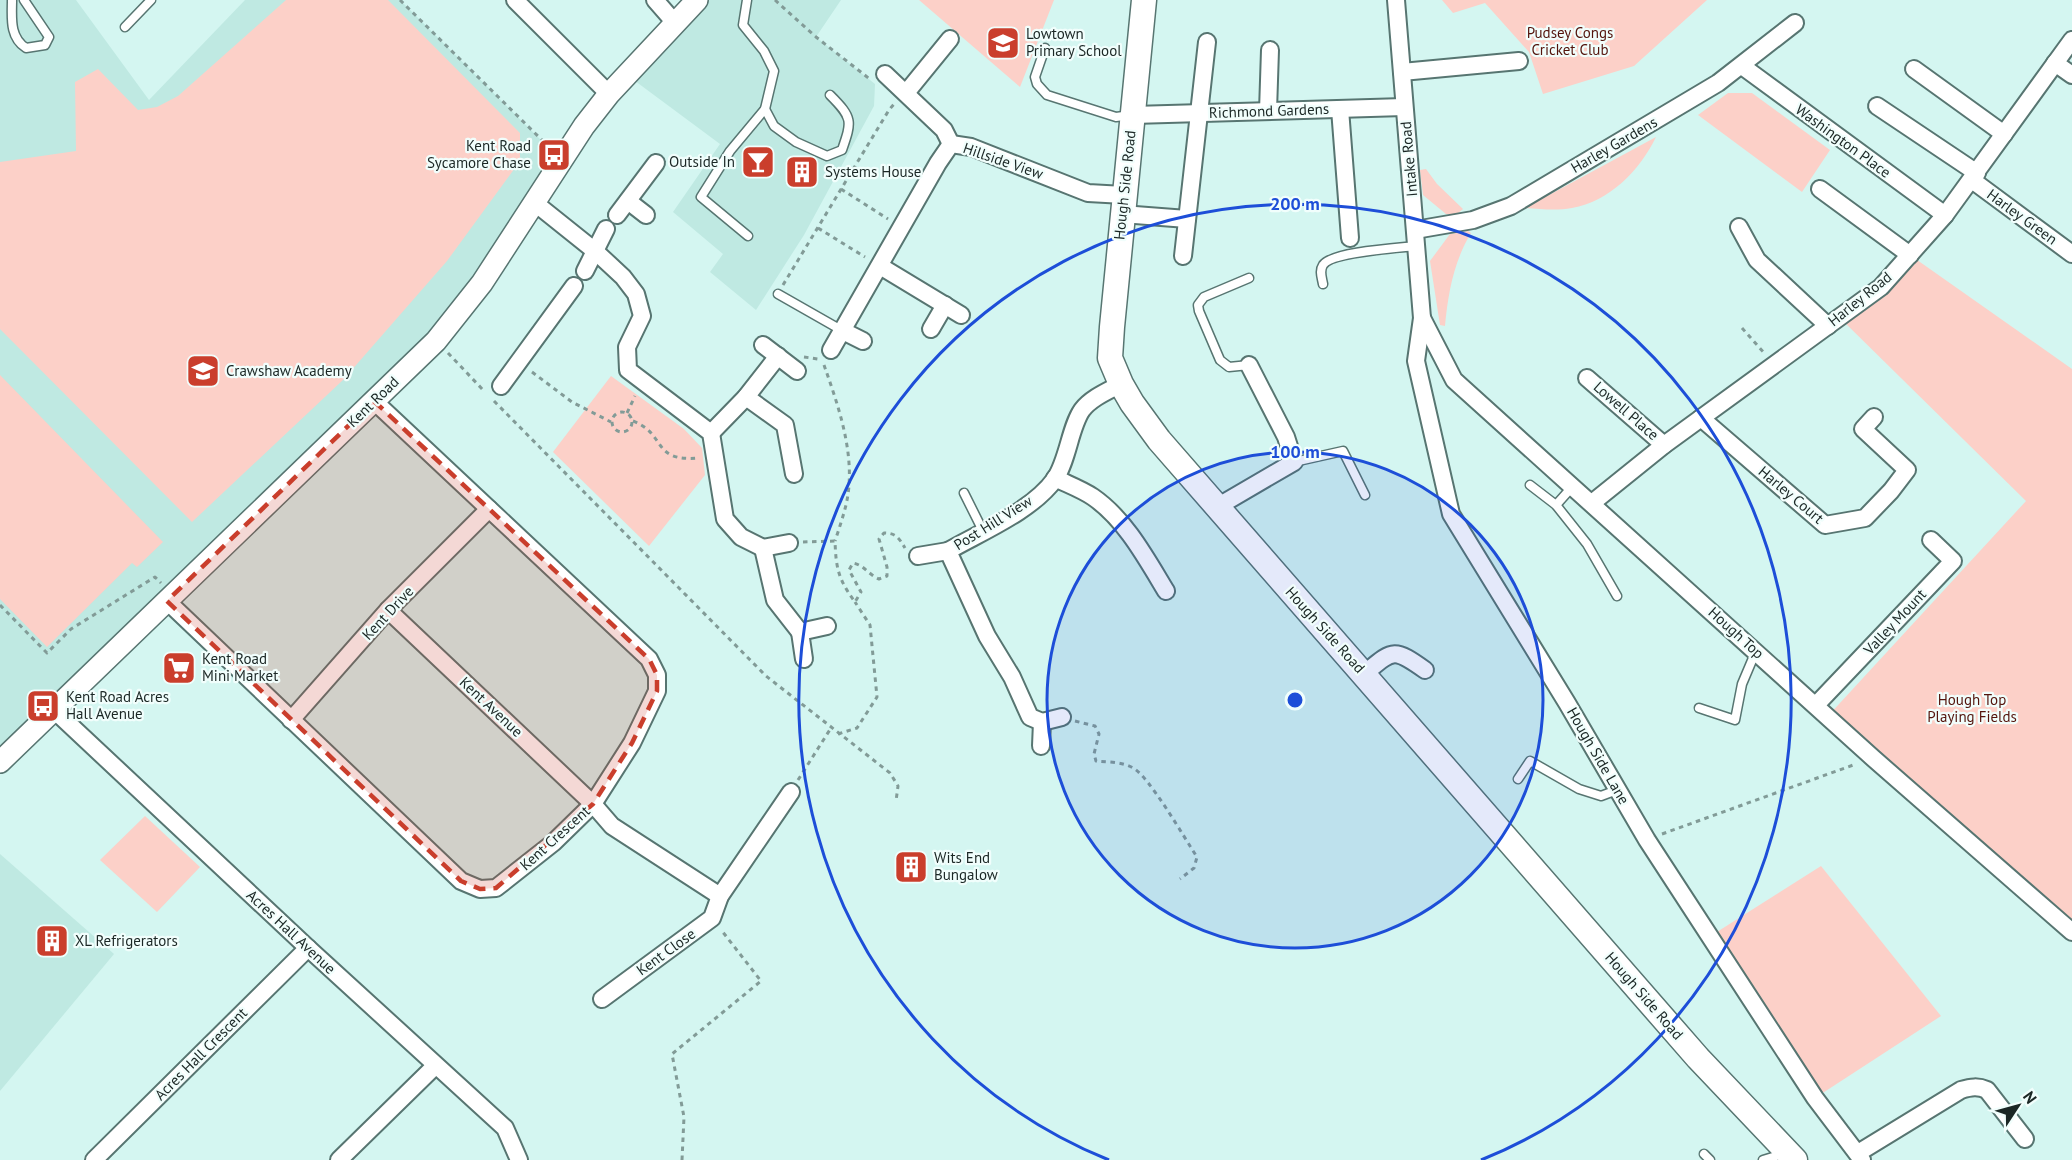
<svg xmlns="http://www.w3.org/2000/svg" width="2072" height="1160" viewBox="0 0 2072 1160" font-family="'PT Sans',sans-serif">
<rect width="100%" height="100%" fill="#d4f6f1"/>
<g fill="#bfe9e2">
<path d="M0 0H76L149 100 245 0H400L561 160 482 283 0 762Z"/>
<path d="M697 0H841L816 37 875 84 874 106 804 235 756 310 710 272 723 254 673 212 720 144 627 75Z"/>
<path d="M0 854 114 954 0 1091Z"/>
</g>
<g fill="#fcd0c8">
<path d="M286 0H388L520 133V161L447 261 343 380 192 522 0 329V162L76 151 75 82 98 69 138 110 157 107 178 96Z"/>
<path d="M919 0H1054L1020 87Z"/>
<path d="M1442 0H1707L1634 66 1543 94 1529 52 1485 3 1453 13Z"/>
<path d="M1728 93H1752L1830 150 1802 192 1698 115Z"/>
<path d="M1656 137C1640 170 1609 202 1572 208 1556 211 1541 209 1525 208Z"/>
<path d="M1426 169 1437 184 1463 209 1456 215 1446 214 1423 195 1420 170Z"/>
<path d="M1468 231 1471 233C1454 261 1448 293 1445 326L1440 325 1430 261 1450 234Z"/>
<path d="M1910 255 2072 369V932L1828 716 2026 501 1839 317Z"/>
<path d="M0 375 163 542 137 567 132 563 47 647 0 599Z"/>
<path d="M611 376 684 429 702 448 705 475 649 546 553 452Z"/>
<path d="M145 816 200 867 157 912 100 860Z"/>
<path d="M1821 866 1941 1016 1815 1098 1709 937Z"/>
</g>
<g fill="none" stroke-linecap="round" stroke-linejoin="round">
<defs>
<g id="service">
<path d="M12 0C12 17 9 37 26 48L45 45 49 37 24 0"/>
<path d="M747 0 743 25 764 51 774 71 765 109 774 126 796 142 827 156 842 150C852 121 853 118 830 95"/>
<path d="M125 27 151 0"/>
<path d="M1045 48 1035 77 1037 84 1047 95 1116 117 1131 115"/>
<path d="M748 236 701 197 730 151 765 109"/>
<path d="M1249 278 1204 297 1198 305 1199 311 1220 360 1229 367 1249 365"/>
<path d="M1323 284C1322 278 1319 271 1323 265 1331 252 1398 248 1416 246"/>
<path d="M778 294 843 331"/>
<path d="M1294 462 1343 451 1365 495"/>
<path d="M1530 485 1556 505 1587 544 1617 596"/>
<path d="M964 493 983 531"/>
<path d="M1556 505 1573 486"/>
<path d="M1699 708 1735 720 1742 684 1756 651"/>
<path d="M1518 779 1530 761 1579 789 1601 796 1617 790"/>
<path d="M1704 1154 1710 1160"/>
<path d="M1763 1160 1786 1153"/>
</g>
<g id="minor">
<path d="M515 0 609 94"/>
<path d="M655 0 676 24"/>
<path d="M1396 0 1422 318 1416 361 1451 514 1567 703 1647 840 1815 1098 1862 1160"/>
<path d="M2055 63 2072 75"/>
<path d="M1742 66 1945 215"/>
<path d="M1914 69 2004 134"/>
<path d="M1402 72 1519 61"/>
<path d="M885 74 944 130 951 144"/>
<path d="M906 93 950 39"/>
<path d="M1877 106 1977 173"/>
<path d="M1340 109 1350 238"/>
<path d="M1268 111 1270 50"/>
<path d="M1133 115 1404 107"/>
<path d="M1972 180 2072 254"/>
<path d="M1820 189 1910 255"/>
<path d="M628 201 646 215"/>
<path d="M535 203 595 251 623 277 636 294 642 316 627 347 628 370 711 433 725 519 741 537 763 548 789 543"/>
<path d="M1122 214 1187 219"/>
<path d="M617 215 656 163"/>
<path d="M1739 227 1757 260 1828 326"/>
<path d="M1415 230 1473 220 1511 206 1718 83 1795 23"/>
<path d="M1183 256 1207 42"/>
<path d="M880 266 961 315"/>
<path d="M585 271 606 229"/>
<path d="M1422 318 1454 380 1873 758 2072 932"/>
<path d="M931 329 945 305"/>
<path d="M843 331 863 341"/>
<path d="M763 345 797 371"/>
<path d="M831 350 938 163 951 144 971 147 1088 193 1124 195"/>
<path d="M1587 378 1664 445"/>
<path d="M501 386 574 286"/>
<path d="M746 397 785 425 794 474"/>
<path d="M1701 418 1825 525 1865 518 1891 491 1907 470 1863 429 1874 417"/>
<path d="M711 433 746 397 778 356"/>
<path d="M1055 478C1067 484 1081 489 1093 497 1125 519 1146 558 1166 591"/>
<path d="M1592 503 1664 445 1881 287 1945 215 2072 40"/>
<path d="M1217 507 1294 462 1286 437 1249 365"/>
<path d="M763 548 775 600 800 632 827 626"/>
<path d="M918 556 948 551"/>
<path d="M167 601 461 881 480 889 496 888 553 843 593 804 632 743 657 691V675L649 659 374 401"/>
<path d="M388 610 593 804 612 826 720 896"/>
<path d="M800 632 804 659"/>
<path d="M1364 674C1393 650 1393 647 1425 670"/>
<path d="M1816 705 1953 561 1931 540"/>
<path d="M54 710 308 948 505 1128 519 1160"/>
<path d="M1062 717 1042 722 1030 717 1012 677 987 636 948 551C981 532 1032 511 1055 479 1068 460 1070 427 1082 410 1091 398 1108 391 1121 384"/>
<path d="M291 720 388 610 489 509"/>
<path d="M1041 746 1042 722"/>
<path d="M602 999 712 918 720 896 791 792"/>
<path d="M1858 1153 1961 1090C1971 1087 1978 1086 1987 1090L2025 1139"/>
<path d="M94 1160 308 948"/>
<path d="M339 1160 435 1066"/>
</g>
<path id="tertiary" d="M0 762 436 341 482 283 584 126 609 94 697 0"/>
<path id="secondary" d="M1144 0 1112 327 1110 358 1121 384 1132 403 1159 440 1698 1058 1795 1160"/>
</defs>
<use href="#service" stroke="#577571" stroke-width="11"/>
<use href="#minor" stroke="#577571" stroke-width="20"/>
<use href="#tertiary" stroke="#577571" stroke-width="24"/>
<use href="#secondary" stroke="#577571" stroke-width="27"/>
<g stroke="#829b97" stroke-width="3" stroke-dasharray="4.5 4.5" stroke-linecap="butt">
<path d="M400 0 548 146"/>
<path d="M775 0 816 37 871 80"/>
<path d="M841 189 888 219"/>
<path d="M818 228 865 257"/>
<path d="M783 285 889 110 894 104"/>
<path d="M1742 328 1765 354"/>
<path d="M448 353 485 392"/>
<path d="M804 357 818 359"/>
<path d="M824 365C839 408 857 458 846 505 843 517 839 529 835 541"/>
<path d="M532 372 572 402 611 422"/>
<path d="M494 401 766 676 890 773 898 786 896 801"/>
<circle cx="622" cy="422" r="10"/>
<path d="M627 413 635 396"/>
<path d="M633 421C667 434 651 462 698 458"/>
<path d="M803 542 835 541C836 568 838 579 855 602L861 592 849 570 853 563C864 565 869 575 879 579L887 576V567L879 539 884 533C896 533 899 538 905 548"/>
<path d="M0 605 47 653 71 629 155 577 161 583"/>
<path d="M1075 721 1095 726 1099 734 1094 754 1096 761C1108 762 1123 762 1133 768 1149 776 1185 839 1197 857L1194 868 1180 879"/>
<path d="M838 734 857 728 877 697 870 625 855 602"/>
<path d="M798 780 831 728"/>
<path d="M1662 834 1856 764"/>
<path d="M682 1160 684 1117 672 1054 761 981 722 931"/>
</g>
<use href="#service" stroke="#fff" stroke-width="8"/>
<use href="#minor" stroke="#fff" stroke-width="16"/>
<use href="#tertiary" stroke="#fff" stroke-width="21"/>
<use href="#secondary" stroke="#fff" stroke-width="24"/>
</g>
<path fill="#ca3e2c" fill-opacity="0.2" stroke="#ca3e2c" stroke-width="4.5" stroke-dasharray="12 8" stroke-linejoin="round" d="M374 401 649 659 657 675V691L632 743 593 804 496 888 480 889 461 881 167 601Z"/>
<circle cx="1295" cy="700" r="248" fill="#1d4ed8" fill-opacity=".12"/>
<g fill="none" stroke="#1d4ed8" stroke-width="3">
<circle cx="1295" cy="700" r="248"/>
<path d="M1109 1160A496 496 0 1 1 1481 1160"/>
</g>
<defs>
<symbol id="school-square" viewBox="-11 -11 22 22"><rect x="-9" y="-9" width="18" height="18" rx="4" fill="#ca3e2c" stroke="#f1fefc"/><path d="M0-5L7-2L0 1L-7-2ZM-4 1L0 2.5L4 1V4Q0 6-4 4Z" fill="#fff"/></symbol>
<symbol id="bus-square" viewBox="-11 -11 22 22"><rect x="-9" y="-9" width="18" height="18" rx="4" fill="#ca3e2c" stroke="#f1fefc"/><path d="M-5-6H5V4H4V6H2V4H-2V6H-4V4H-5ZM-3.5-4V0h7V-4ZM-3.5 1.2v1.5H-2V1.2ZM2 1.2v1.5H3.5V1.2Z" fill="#fff"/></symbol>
<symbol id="bar-square" viewBox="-11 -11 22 22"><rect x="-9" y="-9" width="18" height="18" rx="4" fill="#ca3e2c" stroke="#f1fefc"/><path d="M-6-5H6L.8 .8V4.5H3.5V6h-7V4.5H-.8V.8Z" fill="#fff"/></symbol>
<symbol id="building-square" viewBox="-11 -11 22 22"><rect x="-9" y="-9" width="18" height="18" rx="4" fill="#ca3e2c" stroke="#f1fefc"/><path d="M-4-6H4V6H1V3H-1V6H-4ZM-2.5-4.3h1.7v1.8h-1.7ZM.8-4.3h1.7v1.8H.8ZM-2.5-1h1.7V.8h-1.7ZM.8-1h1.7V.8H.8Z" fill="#fff"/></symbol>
<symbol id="supermarket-square" viewBox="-11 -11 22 22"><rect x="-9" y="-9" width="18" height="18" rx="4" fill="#ca3e2c" stroke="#f1fefc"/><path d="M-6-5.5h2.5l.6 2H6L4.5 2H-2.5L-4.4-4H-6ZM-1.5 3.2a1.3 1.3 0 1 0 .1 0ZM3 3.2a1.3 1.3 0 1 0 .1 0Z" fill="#fff"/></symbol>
</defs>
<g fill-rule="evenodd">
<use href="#school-square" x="984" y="24" width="38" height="38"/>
<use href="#bus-square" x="535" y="136" width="38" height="38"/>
<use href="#bar-square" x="739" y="143" width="38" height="38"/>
<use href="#building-square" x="783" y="153" width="38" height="38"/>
<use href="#school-square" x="184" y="352" width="38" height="38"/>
<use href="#supermarket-square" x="160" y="649" width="38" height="38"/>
<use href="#bus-square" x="24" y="687" width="38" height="38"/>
<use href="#building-square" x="892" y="848" width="38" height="38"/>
<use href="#building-square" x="33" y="922" width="38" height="38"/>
</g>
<g text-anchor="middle" stroke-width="4.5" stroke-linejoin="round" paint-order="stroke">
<g font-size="15" fill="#54140c" stroke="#f1fefc">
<text x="1570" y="38">Pudsey Congs<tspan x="1570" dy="17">Cricket Club</tspan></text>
<text x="1972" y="705">Hough Top<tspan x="1972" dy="17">Playing Fields</tspan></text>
</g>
<g font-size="15" fill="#1b2725" stroke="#f1fefc" text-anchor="start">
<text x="1026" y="39">Lowtown<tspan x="1026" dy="17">Primary School</tspan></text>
<text x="531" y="151" text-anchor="end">Kent Road<tspan x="531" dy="17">Sycamore Chase</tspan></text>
<text x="735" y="167" text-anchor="end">Outside In</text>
<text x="825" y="177">Systems House</text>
<text x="226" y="376">Crawshaw Academy</text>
<text x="202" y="664">Kent Road<tspan x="202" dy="17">Mini Market</tspan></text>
<text x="66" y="702">Kent Road Acres<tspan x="66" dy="17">Hall Avenue</tspan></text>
<text x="934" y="863">Wits End<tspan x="934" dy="17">Bungalow</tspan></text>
<text x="75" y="946">XL Refrigerators</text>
</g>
<g font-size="15" fill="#1b2725" stroke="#f1fefc">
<text transform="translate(1269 111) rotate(-2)" y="5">Richmond Gardens</text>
<text transform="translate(1843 141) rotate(36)" y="5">Washington Place</text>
<text transform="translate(1614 145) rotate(-30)" y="5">Harley Gardens</text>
<text transform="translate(1409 159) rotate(-95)" y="5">Intake Road</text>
<text transform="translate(1003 161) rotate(19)" y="5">Hillside View</text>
<text transform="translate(1125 185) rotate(-84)" y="5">Hough Side Road</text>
<text transform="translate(2022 217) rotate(36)" y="5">Harley Green</text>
<text transform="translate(1860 299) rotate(-39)" y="5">Harley Road</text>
<text transform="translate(373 402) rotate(-44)" y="5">Kent Road</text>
<text transform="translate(1626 411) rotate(41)" y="5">Lowell Place</text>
<text transform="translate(1791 495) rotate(40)" y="5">Harley Court</text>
<text transform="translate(993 523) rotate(-32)" y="5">Post Hill View</text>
<text transform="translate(388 613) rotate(-47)" y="5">Kent Drive</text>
<text transform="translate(1895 622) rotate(-47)" y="5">Valley Mount</text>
<text transform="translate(1325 630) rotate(48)" y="5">Hough Side Road</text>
<text transform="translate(1736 633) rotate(42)" y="5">Hough Top</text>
<text transform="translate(491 707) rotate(43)" y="5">Kent Avenue</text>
<text transform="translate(1598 756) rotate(60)" y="5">Hough Side Lane</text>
<text transform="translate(555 838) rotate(-42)" y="5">Kent Crescent</text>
<text transform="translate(291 932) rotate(43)" y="5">Acres Hall Avenue</text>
<text transform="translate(666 952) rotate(-36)" y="5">Kent Close</text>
<text transform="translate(1644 996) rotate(49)" y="5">Hough Side Road</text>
<text transform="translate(201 1054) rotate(-45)" y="5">Acres Hall Crescent</text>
</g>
</g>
<circle cx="1295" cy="700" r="9" fill="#1d4ed8" stroke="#f1fefc" stroke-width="3"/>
<g font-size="18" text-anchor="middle" font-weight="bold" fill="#1d4ed8" stroke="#f1fefc" stroke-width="4.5" stroke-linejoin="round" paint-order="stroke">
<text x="1295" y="210">200 m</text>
<text x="1295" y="458">100 m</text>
</g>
<g transform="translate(2018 1106) rotate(54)" stroke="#f1fefc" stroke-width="4.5" paint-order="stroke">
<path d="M0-4.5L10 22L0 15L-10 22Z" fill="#1b2725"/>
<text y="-9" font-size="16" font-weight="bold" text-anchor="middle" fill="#1b2725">N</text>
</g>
</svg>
